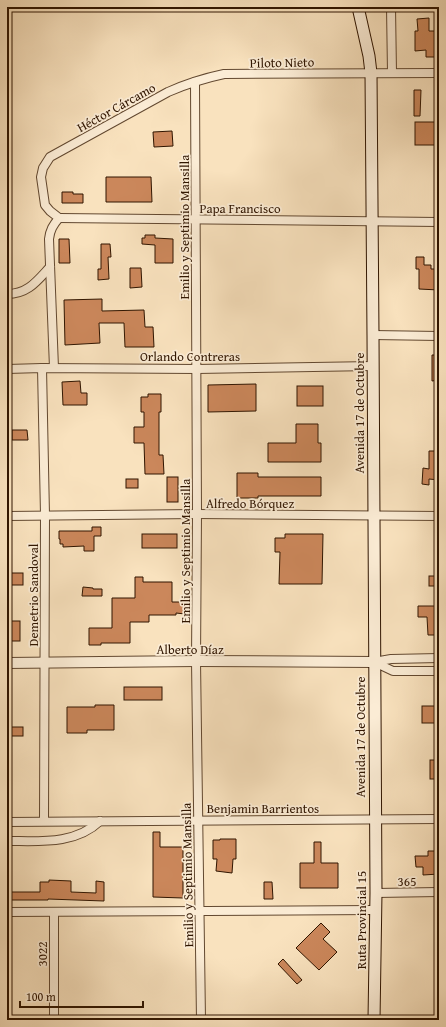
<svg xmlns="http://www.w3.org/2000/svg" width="446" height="1027" viewBox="0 0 446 1027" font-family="'Gentium Book Plus',serif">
<rect width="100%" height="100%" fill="#f9e2be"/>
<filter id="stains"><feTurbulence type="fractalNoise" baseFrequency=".005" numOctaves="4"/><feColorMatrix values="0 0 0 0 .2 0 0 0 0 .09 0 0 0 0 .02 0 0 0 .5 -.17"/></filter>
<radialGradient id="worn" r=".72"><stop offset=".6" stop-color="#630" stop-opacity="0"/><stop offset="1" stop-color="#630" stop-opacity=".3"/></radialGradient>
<g fill="#cb875b" stroke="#301500">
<path d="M429 18V31H439V57H426V50L415 51V31H418L417 19Z"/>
<path d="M414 90H421L420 116H414Z"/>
<rect x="415" y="122" width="24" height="23"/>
<path d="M172 131 173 146 154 147 153 132Z"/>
<path d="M106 177H151L152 202H106Z"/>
<path d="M62 192H73V194H83V203H62Z"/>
<path d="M145 235H155V238L173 239V263H155V245L142 244V238H145Z"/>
<path d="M59 239H69L70 263H59Z"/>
<path d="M101 244H110L111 257H108L109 279 98 280V269H101Z"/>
<path d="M416 257H424V265H431V269H439V290L419 289V269H416Z"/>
<path d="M130 268H141L142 287 130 288Z"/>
<path d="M102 299V311L144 310 145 327H153L154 347H125L124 323H99L100 343 65 345 64 300Z"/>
<path d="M432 355H439V380L432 381Z"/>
<path d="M80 381 81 393H87V405H63L62 382Z"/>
<path d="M256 384V411L208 412V385Z"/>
<rect x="297" y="386" width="26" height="20"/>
<path d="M148 394H161V412H159V455H163L164 474H145L144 443H134V427H144V412H141V397H148Z"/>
<path d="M296 424H318V443H321V462H268V443H296Z"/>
<path d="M12 430H27L28 440H12Z"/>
<path d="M429 451H439V480L429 479V485L422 484 423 468 429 469Z"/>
<path d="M237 473H258V477H321V496H258V498H237Z"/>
<rect x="167" y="477" width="11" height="25"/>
<rect x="126" y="479" width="12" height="9"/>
<path d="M92 527H101V536H94V551H84V546L63 547V544H60V539H59V531H92Z"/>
<rect x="142" y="534" width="35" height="14"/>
<path d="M285 534H323L322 584H279L280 552H275V538H285Z"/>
<rect x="7" y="573" width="16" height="12"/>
<rect x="429" y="576" width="10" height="10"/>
<path d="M135 577H143V582H172V602H185V614L176 613V615H149V622H130V643H101V645H89V628H112V598H135Z"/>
<path d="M83 587 93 588V589H102V596H82Z"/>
<path d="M418 606H439V635H428L427 617H418Z"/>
<rect x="7" y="621" width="13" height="20"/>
<rect x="124" y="687" width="38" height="13"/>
<path d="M95 705H114V730H87V733H67V707H95Z"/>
<rect x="422" y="706" width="17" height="17"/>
<rect x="7" y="727" width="16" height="9"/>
<rect x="430" y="760" width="9" height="19"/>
<path d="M153 832H160V847H183V898L153 897Z"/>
<path d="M220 839H236V859H233L232 873 216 871 217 859H213V840H220Z"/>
<path d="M314 842H321V863H338V888H300V863H314Z"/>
<path d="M428 851H435V856H439V874L423 875V867H416L415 856H428Z"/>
<path d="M49 880 71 881V892L96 893V881L104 882V901L48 899V900H7V892H40V882H49Z"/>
<path d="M264 882H272L273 899H264Z"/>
<path d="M321 923 330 932 323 939 337 952 319 970 296 948Z"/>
<path d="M283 959 302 980 297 984 278 964Z"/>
</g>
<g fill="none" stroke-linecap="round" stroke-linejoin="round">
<defs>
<g id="minor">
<path d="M391 7 392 73"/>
<path d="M195 82 197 514 196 661 201 1020"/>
<path d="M59 218 439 222"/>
<path d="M7 294C28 294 37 281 50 267"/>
<path d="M373 335 439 336"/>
<path d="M42 368 45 515 44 821"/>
<path d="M54 368 49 239C50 230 53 225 59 218L50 211 45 205 41 177 43 168 50 157 168 92C186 84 205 78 224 74L439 73"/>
<path d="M7 369 42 368 197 369 373 366"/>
<path d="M7 516 197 514 439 516"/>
<path d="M374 662 393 671H439"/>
<path d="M374 662 391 659 439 658"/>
<path d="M7 822 439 819"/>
<path d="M7 841C39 841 75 845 100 821"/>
<path d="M376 893 439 892"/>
<path d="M7 912 375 910"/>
<path d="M54 1020V912"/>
</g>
<path id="tertiary" d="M7 663 196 661 374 662"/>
<path id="secondary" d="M358 7 369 56 371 73 373 335 376 893 374 1020"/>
</defs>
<use href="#minor" stroke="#624830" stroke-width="10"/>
<use href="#tertiary" stroke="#624830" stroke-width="12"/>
<use href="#secondary" stroke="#301500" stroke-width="13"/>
<use href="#minor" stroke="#fbecd5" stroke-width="8"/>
<use href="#tertiary" stroke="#fbecd5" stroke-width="10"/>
<use href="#secondary" stroke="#fbecd5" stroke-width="11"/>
</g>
<g text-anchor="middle" stroke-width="3.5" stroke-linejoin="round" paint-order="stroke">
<g font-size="13" fill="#301500" stroke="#fbecd5">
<text transform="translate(282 62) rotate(-1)" y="5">Piloto Nieto</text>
<text transform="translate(116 107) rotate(-29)" y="5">Héctor Cárcamo</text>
<text x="240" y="213">Papa Francisco</text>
<text transform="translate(184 227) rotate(-90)" y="5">Emilio y Septimio Mansilla</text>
<text x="190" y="361">Orlando Contreras</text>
<text transform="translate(359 413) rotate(-90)" y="5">Avenida 17 de Octubre</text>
<text x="250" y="508">Alfredo Bórquez</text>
<text transform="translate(185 551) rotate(-90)" y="5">Emilio y Septimio Mansilla</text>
<text transform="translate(33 595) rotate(-90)" y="5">Demetrio Sandoval</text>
<text x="190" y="654">Alberto Díaz</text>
<text transform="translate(360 737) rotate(-90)" y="5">Avenida 17 de Octubre</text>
<text x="263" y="813">Benjamin Barrientos</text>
<text transform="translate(187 875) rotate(-91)" y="5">Emilio y Septimio Mansilla</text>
<text x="407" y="886">365</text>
<text transform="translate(361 920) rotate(-90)" y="5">Ruta Provincial 15</text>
<text transform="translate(42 954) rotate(-90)" y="5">3022</text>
</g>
</g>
<rect width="446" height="1027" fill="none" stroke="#f9e2be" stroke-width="24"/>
<rect x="8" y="8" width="430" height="1011" fill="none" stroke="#301500" stroke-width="2"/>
<rect x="12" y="12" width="422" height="1003" fill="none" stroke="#301500"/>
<path d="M20 1001v6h123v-6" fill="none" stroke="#301500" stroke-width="2"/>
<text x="26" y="1001" font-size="12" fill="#301500" stroke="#fbecd5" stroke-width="3" paint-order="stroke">100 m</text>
<rect width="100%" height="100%" filter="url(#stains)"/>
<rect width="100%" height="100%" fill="url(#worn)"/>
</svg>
